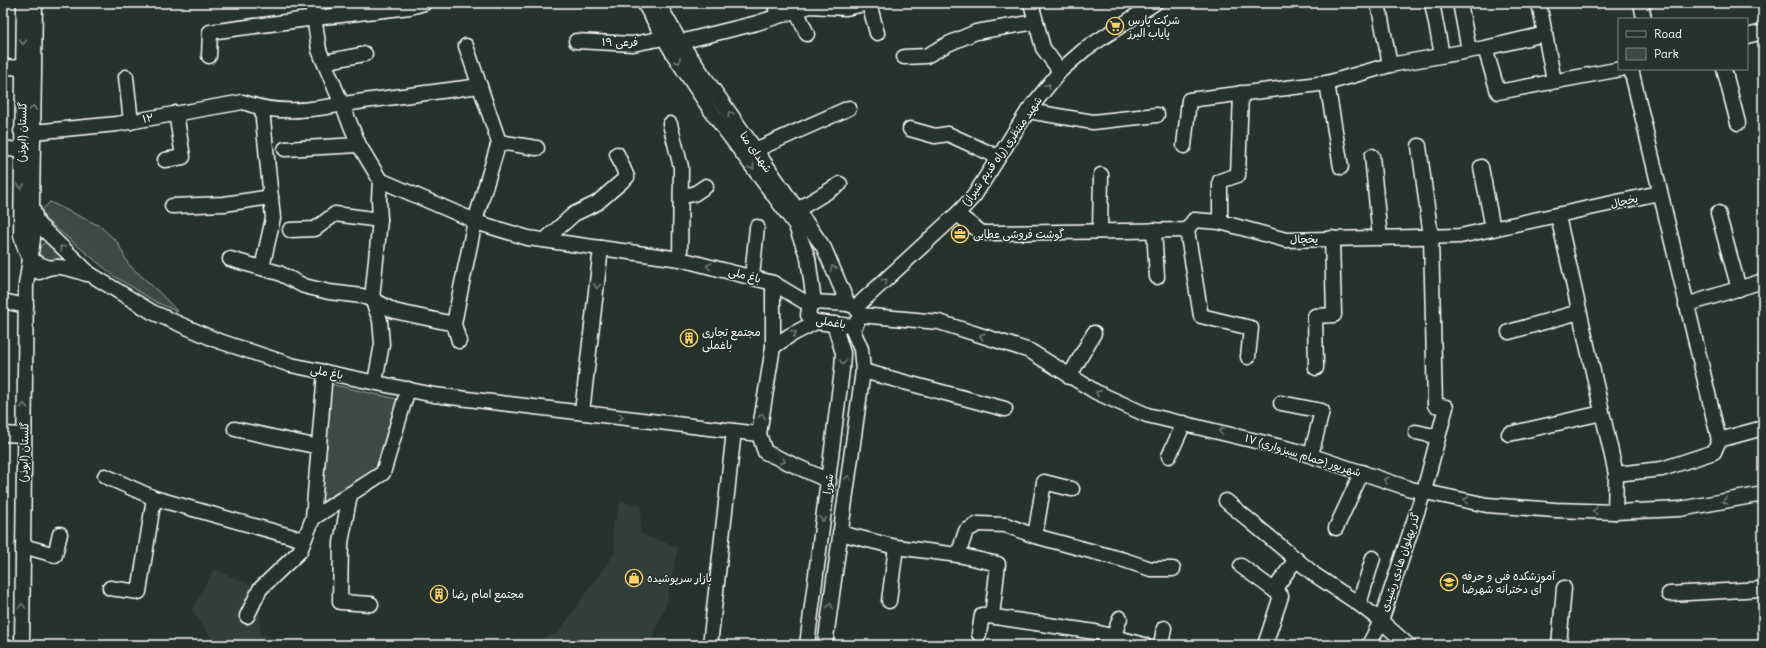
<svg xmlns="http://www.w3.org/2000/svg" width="1766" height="648" viewBox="0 0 1766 648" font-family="Delius,'Playpen Sans Arabic',sans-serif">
<rect width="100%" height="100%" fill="#26332d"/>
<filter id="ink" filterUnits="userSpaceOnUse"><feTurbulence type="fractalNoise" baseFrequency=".025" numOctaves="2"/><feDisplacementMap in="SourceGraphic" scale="8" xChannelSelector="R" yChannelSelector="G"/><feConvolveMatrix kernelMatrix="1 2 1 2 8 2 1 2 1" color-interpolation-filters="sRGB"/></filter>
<g filter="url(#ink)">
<g fill="#333f3a">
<path d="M621 501 641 506 640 534 678 547 666 604 649 645H536L540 639 558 633 615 552 612 529Z"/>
<path d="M214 569 260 589V634L299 645H210L212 639 192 610Z"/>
</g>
<g fill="#3e4944" stroke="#9ea4a2">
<path d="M50 202 100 226 118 243 128 264 160 293 178 312 156 302 114 276 45 219 42 210Z"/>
<path d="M46 242 53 245 77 267 42 259 38 253 40 246Z"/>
<path d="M330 384 397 399 376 469 321 502Z"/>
</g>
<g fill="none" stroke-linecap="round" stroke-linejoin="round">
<defs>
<g id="minor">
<path d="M24 3 21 235C26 254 28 261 47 267"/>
<path d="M312 3 319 50 359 145 380 180 482 224 528 238 680 259 773 283 810 305"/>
<path d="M644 3 674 55 714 115 795 224 808 258 814 302"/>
<path d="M658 3 680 42 824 248 848 304"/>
<path d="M775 3 777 16"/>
<path d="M869 3 877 33"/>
<path d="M1031 3 1043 48 1060 71"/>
<path d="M1378 3 1390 65"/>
<path d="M1432 3 1442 55"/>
<path d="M1460 3 1469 50"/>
<path d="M1539 3 1554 81"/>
<path d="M1641 3 1644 19"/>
<path d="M796 10 807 34"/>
<path d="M1747 36 1763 32"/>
<path d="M576 41 633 44 664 38"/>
<path d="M680 42 757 23 810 6 846 8 869 3"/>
<path d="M1485 48 1545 34"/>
<path d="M209 56 210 32 315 18 410 7 424 3"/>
<path d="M904 57 926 56 948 44 976 32 1036 22"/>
<path d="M324 62 365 54"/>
<path d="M3 67 31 68"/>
<path d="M1724 69 1738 123"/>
<path d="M126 77 131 122"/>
<path d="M1327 83 1341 167"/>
<path d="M262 109 273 218 262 268"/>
<path d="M1028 111 1093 122 1157 115"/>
<path d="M670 124 681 167 680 259"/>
<path d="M910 129 935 136 948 134 998 157"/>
<path d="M21 131 33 132 117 124 243 102C286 118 321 107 364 101 403 96 441 91 480 86"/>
<path d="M499 142 537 148"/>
<path d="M1184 146 1189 100 1327 83 1390 65 1485 48 1498 92 1621 69"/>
<path d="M3 148 30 152"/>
<path d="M285 149 359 145"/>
<path d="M755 150 849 108"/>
<path d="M1372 156 1380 238"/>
<path d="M165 160 183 157 176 113"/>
<path d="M1481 167 1493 229"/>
<path d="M681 196 694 194 706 186"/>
<path d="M32 206 37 223 90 274 152 312 216 340 291 365 434 395 759 434 773 347V283"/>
<path d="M172 206 224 204 271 197"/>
<path d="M1718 213 1739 289"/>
<path d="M957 214 982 233H996L1187 230 1194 220 1220 222 1286 240 1460 236 1659 193"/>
<path d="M789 215 840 184"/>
<path d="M1558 216 1616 474 1615 512"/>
<path d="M1220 222V181L1238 175 1241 93"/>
<path d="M290 230 315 229 335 214 380 220"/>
<path d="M1154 230 1157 277"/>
<path d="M1187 230 1201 316 1251 328 1248 357"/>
<path d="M1100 231 1101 175"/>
<path d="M545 240 574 214 597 203 627 177 617 154"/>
<path d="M230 259 279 273 304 286 329 292 362 296 376 301 394 311 454 324"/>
<path d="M39 272C55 262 70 269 87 274"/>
<path d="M752 277 757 227"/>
<path d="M3 301 26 306"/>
<path d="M814 302 848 304 856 307 860 315 856 324 851 326 816 322 811 319 808 315 810 305Z"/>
<path d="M1686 305 1763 281"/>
<path d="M856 307 957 214 974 196 1028 111 1060 71 1084 50 1155 3"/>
<path d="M860 315 939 322 1030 351 1096 392 1147 415 1294 450 1411 489 1487 505 1555 510 1615 512 1680 509 1763 494"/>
<path d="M1509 332 1579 312"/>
<path d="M459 341 454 324 460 293 475 221 499 142 466 46"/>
<path d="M773 347 789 336 816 322"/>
<path d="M1316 368 1315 316 1334 315 1332 238"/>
<path d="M863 371 1005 409"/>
<path d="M1069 377 1094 333"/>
<path d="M375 382 382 344 380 320 372 299 380 220 379 199 380 180"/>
<path d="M1281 403 1322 411 1311 455"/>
<path d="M582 412 601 248"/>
<path d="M235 429 319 447"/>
<path d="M1416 432 1438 437"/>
<path d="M3 434 24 435"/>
<path d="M759 434 765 452 829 481"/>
<path d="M1509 434 1602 413"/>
<path d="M1719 440 1763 428"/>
<path d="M1169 456 1184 423"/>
<path d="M1616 474 1662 469 1714 452 1719 440 1631 69"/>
<path d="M105 476 154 498 304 540"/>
<path d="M350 494 341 543 340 602 371 604"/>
<path d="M1226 501 1315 575 1359 604 1381 621 1369 645"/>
<path d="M313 518 383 473 408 389"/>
<path d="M1336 528 1362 472"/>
<path d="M840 533 896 547 958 555 998 564 992 616"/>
<path d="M1035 536 1044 482 1072 489"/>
<path d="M23 546 55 555 60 534"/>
<path d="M958 555 966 531 978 524 1006 525 1035 536 1124 560 1151 569H1173"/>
<path d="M1241 566 1274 590"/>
<path d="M110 588 139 592 154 498"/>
<path d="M1669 594 1763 589"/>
<path d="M889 601 896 547"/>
<path d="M1359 604 1373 558"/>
<path d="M247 616 260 589 300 551 313 518 325 372"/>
<path d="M979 634 982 615 1095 632 1144 645"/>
<path d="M1113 638 1120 618"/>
<path d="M22 645 26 285 33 239 32 206 35 3"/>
<path d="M710 645 734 431"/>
<path d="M807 645 842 370 843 353 834 324"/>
<path d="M825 645 863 371 861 349 851 326"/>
<path d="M1161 645 1164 628"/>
<path d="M1265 645 1281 596 1274 590 1296 559"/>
<path d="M1408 645 1381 621 1424 491 1446 407 1435 405 1431 237 1419 146"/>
<path d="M1559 645 1564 588"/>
</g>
</defs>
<use href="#minor" stroke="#fff" stroke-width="17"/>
<use href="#minor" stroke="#26332d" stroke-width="14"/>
</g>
<defs><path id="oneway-chevron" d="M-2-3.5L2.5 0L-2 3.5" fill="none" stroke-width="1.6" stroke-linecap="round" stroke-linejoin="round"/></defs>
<g stroke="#727a76">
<use href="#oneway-chevron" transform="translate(23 42) rotate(91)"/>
<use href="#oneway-chevron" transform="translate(678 61) rotate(56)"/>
<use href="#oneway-chevron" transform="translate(1048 86) rotate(-51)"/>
<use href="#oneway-chevron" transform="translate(33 108) rotate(-89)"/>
<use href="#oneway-chevron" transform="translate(730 114) rotate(-125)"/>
<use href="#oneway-chevron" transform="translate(752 167) rotate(52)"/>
<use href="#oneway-chevron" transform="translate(21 186) rotate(90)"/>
<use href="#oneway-chevron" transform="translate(62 248) rotate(-137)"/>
<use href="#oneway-chevron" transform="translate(709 266) rotate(-166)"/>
<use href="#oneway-chevron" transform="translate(833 268) rotate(-113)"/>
<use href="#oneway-chevron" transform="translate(885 281) rotate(-43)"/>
<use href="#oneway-chevron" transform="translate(597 286) rotate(95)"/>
<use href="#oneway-chevron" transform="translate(794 333) rotate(-28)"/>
<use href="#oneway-chevron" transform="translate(982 336) rotate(-162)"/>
<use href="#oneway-chevron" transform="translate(843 362) rotate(93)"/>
<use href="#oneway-chevron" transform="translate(1098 393) rotate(-154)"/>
<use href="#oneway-chevron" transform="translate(24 406) rotate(-89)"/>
<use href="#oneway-chevron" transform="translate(762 416) rotate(-81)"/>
<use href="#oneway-chevron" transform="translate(621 417) rotate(7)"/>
<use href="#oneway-chevron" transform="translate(1221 431) rotate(-166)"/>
<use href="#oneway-chevron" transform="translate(783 461) rotate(24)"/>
<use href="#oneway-chevron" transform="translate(848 478) rotate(-82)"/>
<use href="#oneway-chevron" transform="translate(1386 480) rotate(-162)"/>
<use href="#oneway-chevron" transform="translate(1466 500) rotate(-168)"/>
<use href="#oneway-chevron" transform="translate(1725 501) rotate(170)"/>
<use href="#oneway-chevron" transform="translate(1595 511) rotate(-178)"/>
<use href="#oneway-chevron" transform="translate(823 519) rotate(98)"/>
<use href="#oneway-chevron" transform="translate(22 606) rotate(-89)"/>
<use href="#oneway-chevron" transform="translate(830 606) rotate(-83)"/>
</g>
</g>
<defs>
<symbol id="supermarket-ring" viewBox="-11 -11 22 22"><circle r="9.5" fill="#26332d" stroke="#ffd166" stroke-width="1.5"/><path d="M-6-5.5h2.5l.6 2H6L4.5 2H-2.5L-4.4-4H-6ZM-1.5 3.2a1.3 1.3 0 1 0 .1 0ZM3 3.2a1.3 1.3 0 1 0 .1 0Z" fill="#ffd166"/></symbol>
<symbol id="office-ring" viewBox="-11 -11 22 22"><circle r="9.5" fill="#26332d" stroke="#ffd166" stroke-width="1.5"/><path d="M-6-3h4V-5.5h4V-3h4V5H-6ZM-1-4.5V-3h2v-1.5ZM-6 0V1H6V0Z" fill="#ffd166"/></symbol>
<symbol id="building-ring" viewBox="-11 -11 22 22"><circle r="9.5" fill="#26332d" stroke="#ffd166" stroke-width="1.5"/><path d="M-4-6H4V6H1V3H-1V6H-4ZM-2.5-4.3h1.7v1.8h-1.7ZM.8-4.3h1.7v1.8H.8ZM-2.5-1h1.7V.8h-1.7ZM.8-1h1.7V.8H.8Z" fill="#ffd166"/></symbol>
<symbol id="shop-ring" viewBox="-11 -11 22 22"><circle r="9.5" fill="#26332d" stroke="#ffd166" stroke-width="1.5"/><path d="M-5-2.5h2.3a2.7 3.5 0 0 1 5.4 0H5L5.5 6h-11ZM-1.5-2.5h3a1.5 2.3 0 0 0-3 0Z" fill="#ffd166"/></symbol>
<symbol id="university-ring" viewBox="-11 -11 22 22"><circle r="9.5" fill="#26332d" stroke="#ffd166" stroke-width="1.5"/><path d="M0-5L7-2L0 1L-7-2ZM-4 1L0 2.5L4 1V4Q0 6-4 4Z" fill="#ffd166"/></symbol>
</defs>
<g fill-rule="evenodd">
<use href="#supermarket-ring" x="1105" y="16" width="20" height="20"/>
<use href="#office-ring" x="950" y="224" width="20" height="20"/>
<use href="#building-ring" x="679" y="328" width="20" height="20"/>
<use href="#shop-ring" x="624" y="568" width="20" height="20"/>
<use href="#university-ring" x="1439" y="572" width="20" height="20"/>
<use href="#building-ring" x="429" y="584" width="20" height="20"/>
</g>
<g text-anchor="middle" stroke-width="3" stroke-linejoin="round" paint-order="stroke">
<g font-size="11" fill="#fff" stroke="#26332d" text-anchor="start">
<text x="1128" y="24">شرکت پارس<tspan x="1128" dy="13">پایاب البرز</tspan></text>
<text x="973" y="238">گوشت فروشی عطایی</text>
<text x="702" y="336">مجتمع تجاری<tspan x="702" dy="13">باغملی</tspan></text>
<text x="1462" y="580">آموزشکده فنی و حرفه<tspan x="1462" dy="13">ای دخترانه شهرضا</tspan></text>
<text x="647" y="582">بازار سرپوشیده</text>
<text x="452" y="598">مجتمع امام رضا</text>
</g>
<g font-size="11" fill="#fff" stroke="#26332d">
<text x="620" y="46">فرعی ۱۹</text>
<text transform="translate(148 118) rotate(-11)" y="4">۱۲</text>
<text transform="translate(22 132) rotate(-89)" y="4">گلستان (ابوذر)</text>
<text transform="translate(1002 151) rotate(-55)" y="4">شهید منتظری (راه قدیم شیراز)</text>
<text transform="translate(756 152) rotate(55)" y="4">شهدای منا</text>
<text transform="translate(1624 201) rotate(-13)" y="4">یخچال</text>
<text transform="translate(1304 239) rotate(-1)" y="4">یخچال</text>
<text transform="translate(745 275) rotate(15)" y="4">باغ ملی</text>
<text transform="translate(831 322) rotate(10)" y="4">باغملی</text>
<text transform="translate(327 372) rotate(11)" y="4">باغ ملی</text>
<text transform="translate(24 452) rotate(-89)" y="4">گلستان (ابوذر)</text>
<text transform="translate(1303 455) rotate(17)" y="4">۱۷ شهریور (حمام سبزواری)</text>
<text transform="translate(828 484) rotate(-83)" y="4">شورا</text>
<text transform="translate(1400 562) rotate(-72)" y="4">گذر پهلوان هادی رشیدی</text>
</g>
</g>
<rect width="1766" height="648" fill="none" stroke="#26332d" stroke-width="16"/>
<rect x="8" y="8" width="1750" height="632" fill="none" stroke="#fff" stroke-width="1.5" filter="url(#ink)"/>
<rect x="1618" y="18" width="130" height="52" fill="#26332d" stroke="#7d8581"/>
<rect x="1626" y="31" width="20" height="6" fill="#26332d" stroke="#7d8581"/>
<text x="1654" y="38" font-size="12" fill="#ffffff">Road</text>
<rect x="1626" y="48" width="20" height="12" fill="#3e4944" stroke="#7d8581"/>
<text x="1654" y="58" font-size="12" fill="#ffffff">Park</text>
</svg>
